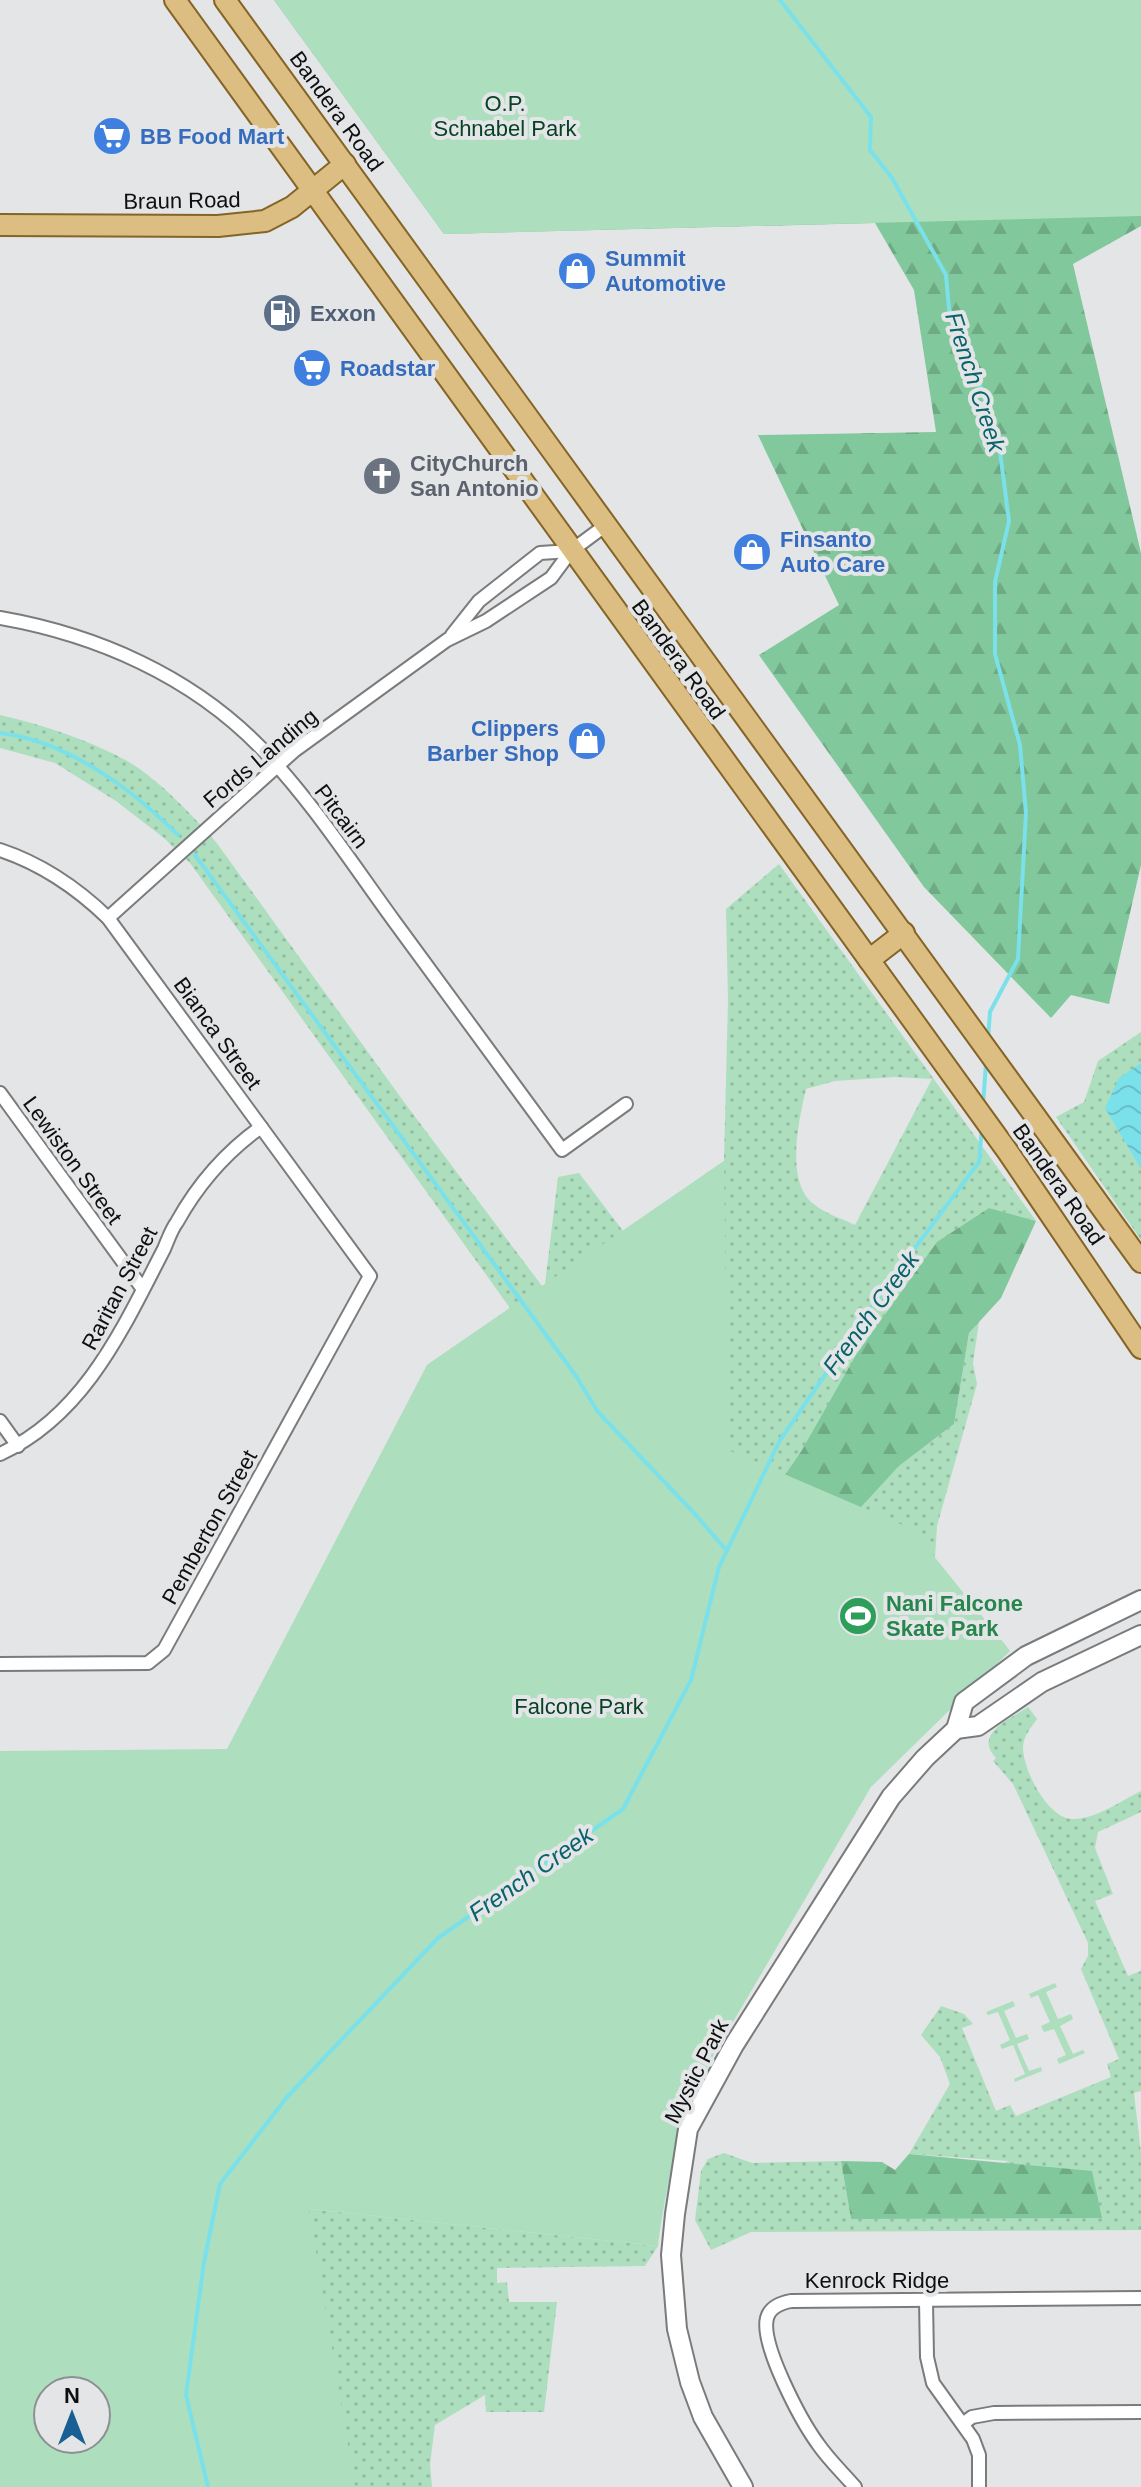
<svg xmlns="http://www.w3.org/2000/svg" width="1141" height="2487" viewBox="0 0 1141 2487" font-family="Arial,sans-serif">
<defs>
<pattern id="grass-dots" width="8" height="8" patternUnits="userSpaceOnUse" patternTransform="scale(2)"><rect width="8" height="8" fill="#addfbe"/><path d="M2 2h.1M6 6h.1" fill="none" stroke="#94bea2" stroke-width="1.8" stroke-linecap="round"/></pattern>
<pattern id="forest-firs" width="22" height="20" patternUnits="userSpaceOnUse" patternTransform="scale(2)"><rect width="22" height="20" fill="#81c89c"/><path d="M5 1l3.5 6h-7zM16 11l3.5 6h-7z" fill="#6eab85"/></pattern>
<pattern id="water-waves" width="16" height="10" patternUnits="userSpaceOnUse" patternTransform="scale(2)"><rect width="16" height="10" fill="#7ae0ea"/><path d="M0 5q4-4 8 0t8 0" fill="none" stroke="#68bfc8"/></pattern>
</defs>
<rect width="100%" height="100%" fill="#e3e5e7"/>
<g fill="url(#grass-dots)" fill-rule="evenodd">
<path d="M0 715C44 725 89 740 129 762 159 780 193 816 216 842L404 1102 542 1286 545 1284 558 1177 579 1173 623 1231 724 1161 728 1000 726 909 779 864 1036 1221 989 1208 802 1450 743 1536 309 2209 658 2246 645 2266 497 2268V2283L507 2282 509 2302H557L544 2412H486L485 2395 435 2425 430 2464 432 2487H161L159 1946 427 1365 510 1308 190 863 164 838 116 801 55 763 0 748ZM895 1077 932 1079 855 1225C843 1219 826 1214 815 1205 784 1183 799 1120 806 1089L835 1081Z"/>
<path d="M1141 1032V1240L1056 1117 1084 1102 1098 1061Z"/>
<path d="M979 1322 973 1363 977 1384 937 1526 935 1558 1010 1651 860 1508 899 1466 954 1424 969 1333Z"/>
<path d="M1028 1707 1037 1719C1031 1728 1024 1735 1023 1746 1022 1768 1047 1818 1072 1819 1094 1820 1121 1801 1141 1791V1812L1098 1832 1095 1848 1113 1894 1095 1901 1128 1976 1141 1971V2091L1134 2093 1141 2153V2230L751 2232 711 2250 695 2220 701 2171 708 2159 724 2153 752 2163 841 2161 851 2219 1009 2161 909 2154 950 2084 940 2057 921 2035 941 2006 964 2014 973 2024 962 2028 996 2111 1010 2105 1016 2116 1111 2077 1107 2064 1119 2059 1081 1969 1088 1956V1943L1013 1784 993 1761 996 1758C973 1734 1010 1719 1028 1707Z"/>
</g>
<g fill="url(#forest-firs)">
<path d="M274 0H1141V226L1073 264 1141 553V865L1109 1004 1071 995 1051 1018 924 887 759 655 839 605 758 435 936 432 914 290 875 223 444 234Z"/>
<path d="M989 1208 1036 1221 1001 1298 969 1333 954 1424 899 1466 827 1544 743 1536 802 1450 856 1355 937 1242Z"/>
<path d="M909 2154 1092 2171 1102 2218 851 2219 841 2161 882 2162 895 2170Z"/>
</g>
<g fill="#addfbe" fill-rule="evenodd">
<path d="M274 0H1141V216L444 234Z"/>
<path d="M724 1161 728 1450 912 1529 1010 1651 871 1787 713 2056C683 2118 666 2179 658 2246L309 2209 355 2487H0V1751L227 1749 427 1365ZM48 2391H96V2439H48Z"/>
<path d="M1055 1983 1057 1987 1046 1992 1058 2019 1071 2014 1073 2019 1060 2026 1073 2054 1083 2050 1085 2053 1059 2064 1057 2059 1066 2055 1054 2029 1044 2032 1041 2026 1050 2022 1038 1995 1031 1998 1029 1994Z"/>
<path d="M1013 2001 1015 2006 1004 2011 1016 2038 1027 2034 1029 2039 1017 2044 1029 2071 1041 2067 1042 2071 1015 2082 1014 2079 1025 2074 1013 2045 1002 2049 1000 2045 1010 2040 998 2012 988 2015 986 2012Z"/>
</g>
<path fill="url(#water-waves)" d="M1141 1063V1169L1105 1108 1119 1078Z"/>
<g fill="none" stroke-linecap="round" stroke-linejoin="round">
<g stroke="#7ae0ea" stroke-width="4">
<path d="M780 0 871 117 870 150 892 178 946 275 949 309 979 382 999 444 1009 521 995 582V654L1020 745 1026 813 1018 959 990 1012 988 1039"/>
<path d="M0 733C67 741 131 788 178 835"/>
<path d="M195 855 576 1376 598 1412 695 1514 727 1551"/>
<path d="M983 1106 986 1063"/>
<path d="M208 2487 186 2395 204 2262 220 2184 287 2097 438 1938 623 1809 691 1680 719 1567 780 1440 888 1284 979 1162 982 1127"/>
</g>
<defs>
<g id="street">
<path d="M0 618C97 635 191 676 261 748 311 800 351 862 394 921 450 997 506 1074 562 1150L626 1104"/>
<path d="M452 635 479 601 540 553 571 551"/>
<path d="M0 850C42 864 76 887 108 918L370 1276 164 1650 148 1663 0 1664"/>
<path d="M108 918 294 751 447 640 486 621 551 578 571 551 606 525"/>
<path d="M0 1093 142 1288"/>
<path d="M0 1421 18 1446"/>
<path d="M0 1454C85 1415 123 1328 164 1249 168 1240 171 1230 177 1222 198 1184 226 1152 261 1127"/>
<path d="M926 2301 927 2357 933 2383 973 2439 979 2455V2487"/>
<path d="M964 2423 972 2417 994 2413 1141 2412"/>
<path d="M855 2487C843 2473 829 2460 818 2444 802 2422 760 2345 767 2318 770 2307 780 2303 791 2301L1141 2298"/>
</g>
<g id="secondary">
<path d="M956 1729 978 1726 1042 1682 1141 1635"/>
<path d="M743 2487 703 2417 690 2382 677 2329 671 2255 675 2214 688 2129 734 2045 891 1797 925 1758 956 1729 964 1702 1026 1656 1141 1600"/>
</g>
<g id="primary">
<path d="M175 0 1008 1152 1141 1348"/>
<path d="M225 0 1141 1262"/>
<path d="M0 225 218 226 265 221 292 207 345 164"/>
<path d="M869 960 904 933"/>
</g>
</defs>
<use href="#street" stroke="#7a7b7d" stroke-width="16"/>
<use href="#secondary" stroke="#7a7b7d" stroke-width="22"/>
<use href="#primary" stroke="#856425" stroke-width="24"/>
<use href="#street" stroke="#fff" stroke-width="12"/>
<use href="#secondary" stroke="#fff" stroke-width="18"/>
<use href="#primary" stroke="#dcbe83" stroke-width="20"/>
</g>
<defs>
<symbol id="supermarket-disc" viewBox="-11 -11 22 22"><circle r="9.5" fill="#3f7fe0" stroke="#e3e5e7"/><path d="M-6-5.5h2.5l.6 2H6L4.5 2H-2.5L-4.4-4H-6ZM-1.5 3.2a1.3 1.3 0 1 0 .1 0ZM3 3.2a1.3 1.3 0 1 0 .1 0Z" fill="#fff"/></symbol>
<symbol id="shop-disc" viewBox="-11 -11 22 22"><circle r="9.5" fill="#3f7fe0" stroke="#e3e5e7"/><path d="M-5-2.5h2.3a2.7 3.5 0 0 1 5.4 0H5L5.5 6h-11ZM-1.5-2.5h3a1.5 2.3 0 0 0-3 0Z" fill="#fff"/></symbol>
<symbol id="fuel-disc" viewBox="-11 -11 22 22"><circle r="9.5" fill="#5c6f8a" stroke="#e3e5e7"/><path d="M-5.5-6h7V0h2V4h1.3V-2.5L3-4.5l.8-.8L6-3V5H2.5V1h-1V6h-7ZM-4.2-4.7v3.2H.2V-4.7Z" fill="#fff"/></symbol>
<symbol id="church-disc" viewBox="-11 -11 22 22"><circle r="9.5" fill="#6b7280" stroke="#e3e5e7"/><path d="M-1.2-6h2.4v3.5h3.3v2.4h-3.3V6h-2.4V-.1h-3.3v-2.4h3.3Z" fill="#fff"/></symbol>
<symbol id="stadium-disc" viewBox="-11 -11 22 22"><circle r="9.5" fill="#2e9e5b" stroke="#e3e5e7"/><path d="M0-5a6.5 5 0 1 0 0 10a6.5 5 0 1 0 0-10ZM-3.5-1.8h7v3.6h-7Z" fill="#fff"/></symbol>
</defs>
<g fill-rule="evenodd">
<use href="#supermarket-disc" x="90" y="114" width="44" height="44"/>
<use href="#shop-disc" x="555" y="249" width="44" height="44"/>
<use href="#fuel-disc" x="260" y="291" width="44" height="44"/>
<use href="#supermarket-disc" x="290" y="346" width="44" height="44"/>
<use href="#church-disc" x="360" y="454" width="44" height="44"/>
<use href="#shop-disc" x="730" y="530" width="44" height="44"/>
<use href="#shop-disc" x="565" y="719" width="44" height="44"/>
<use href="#stadium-disc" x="836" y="1594" width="44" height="44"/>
</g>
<g text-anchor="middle" stroke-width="8" stroke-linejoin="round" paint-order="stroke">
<g font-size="22" fill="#084226" stroke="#e3e5e7">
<text x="505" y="111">O.P.<tspan x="505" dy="25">Schnabel Park</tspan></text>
<text x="579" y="1714">Falcone Park</text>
</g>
<g font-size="22" fill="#0f0f10" stroke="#e3e5e7">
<text transform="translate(337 111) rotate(54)" y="8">Bandera Road</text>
<text transform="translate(182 200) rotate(-1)" y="8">Braun Road</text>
<text transform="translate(679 659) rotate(54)" y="8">Bandera Road</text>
<text transform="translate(260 758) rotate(-40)" y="8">Fords Landing</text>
<text transform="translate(342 816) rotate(53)" y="8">Pitcairn</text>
<text transform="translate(218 1033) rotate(54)" y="8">Bianca Street</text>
<text transform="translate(73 1160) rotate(54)" y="8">Lewiston Street</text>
<text transform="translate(1059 1184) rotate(55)" y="8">Bandera Road</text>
<text transform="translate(119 1288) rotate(-62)" y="8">Raritan Street</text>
<text transform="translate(209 1527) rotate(-61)" y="8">Pemberton Street</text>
<text transform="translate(696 2071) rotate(-63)" y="8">Mystic Park</text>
<text x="877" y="2288">Kenrock Ridge</text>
</g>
<g font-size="22" font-weight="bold" fill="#366cbe" stroke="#e3e5e7" text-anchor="start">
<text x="140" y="144">BB Food Mart</text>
<text x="605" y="266">Summit<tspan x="605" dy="25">Automotive</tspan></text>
<text x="340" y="376">Roadstar</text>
<text x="780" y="547">Finsanto<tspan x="780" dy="25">Auto Care</tspan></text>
<text x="559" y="736" text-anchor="end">Clippers<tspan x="559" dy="25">Barber Shop</tspan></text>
</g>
<g font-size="22" font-weight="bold" fill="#4e5e75" stroke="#e3e5e7" text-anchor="start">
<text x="310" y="321">Exxon</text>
</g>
<g font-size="22" font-weight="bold" fill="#5b616d" stroke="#e3e5e7" text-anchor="start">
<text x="410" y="471">CityChurch<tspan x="410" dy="25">San Antonio</tspan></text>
</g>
<g font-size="22" font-weight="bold" fill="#27864d" stroke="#e3e5e7" text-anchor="start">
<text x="886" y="1611">Nani Falcone<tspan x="886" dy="25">Skate Park</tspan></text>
</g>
<g font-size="24" font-style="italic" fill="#08636a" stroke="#e3e5e7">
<text transform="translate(975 382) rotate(72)" y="8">French Creek</text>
<text transform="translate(871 1313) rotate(-54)" y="8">French Creek</text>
<text transform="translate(531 1874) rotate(-35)" y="8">French Creek</text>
</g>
</g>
<g transform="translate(72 2415)"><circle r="38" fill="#e3e5e7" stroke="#8e8f91" stroke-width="2"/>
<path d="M0-6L14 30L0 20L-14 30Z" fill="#185f93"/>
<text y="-12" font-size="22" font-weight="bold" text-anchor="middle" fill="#0f0f10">N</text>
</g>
</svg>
